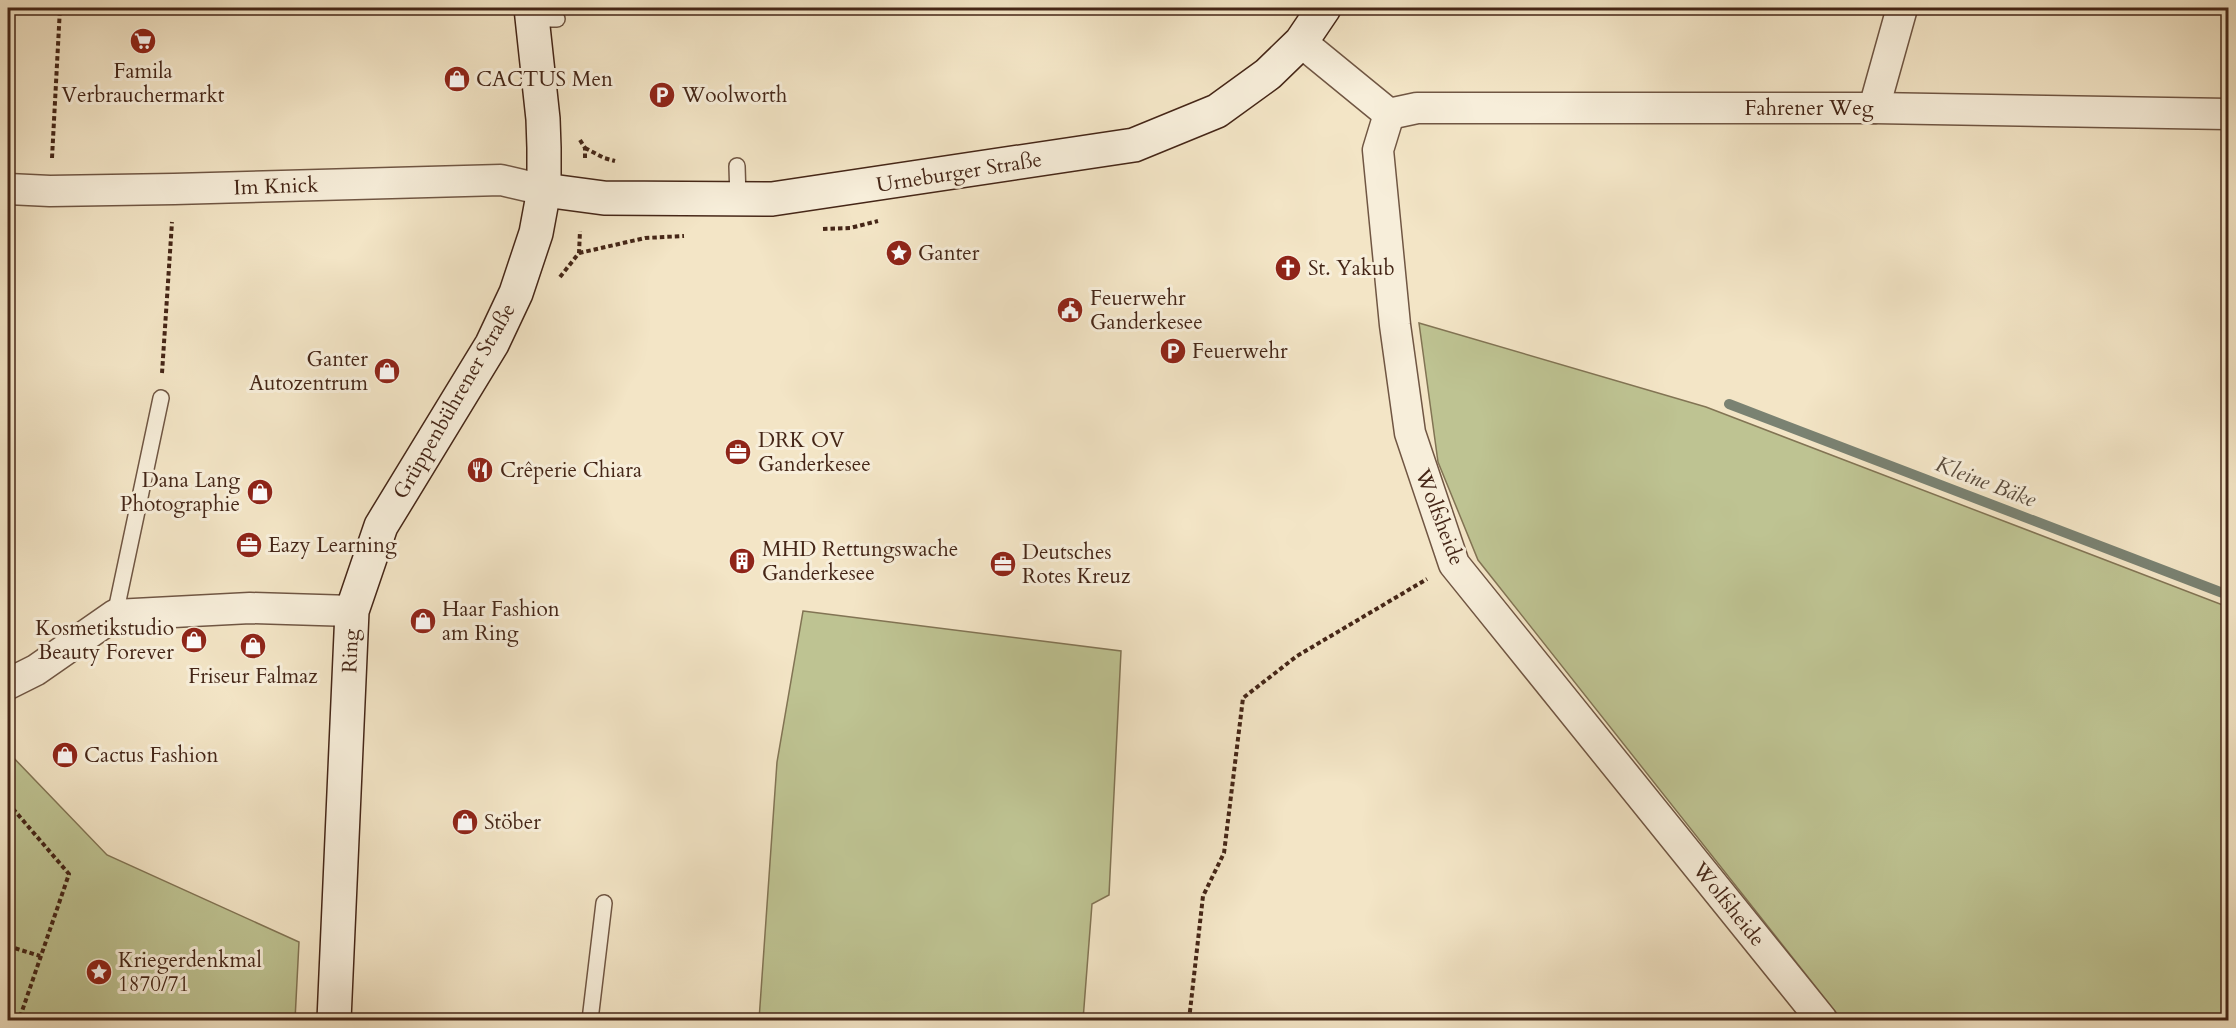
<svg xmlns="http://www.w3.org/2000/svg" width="2236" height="1028" viewBox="0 0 2236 1028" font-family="Cardo,serif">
<rect width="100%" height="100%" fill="#f3e5c6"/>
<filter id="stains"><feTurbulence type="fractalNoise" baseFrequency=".00333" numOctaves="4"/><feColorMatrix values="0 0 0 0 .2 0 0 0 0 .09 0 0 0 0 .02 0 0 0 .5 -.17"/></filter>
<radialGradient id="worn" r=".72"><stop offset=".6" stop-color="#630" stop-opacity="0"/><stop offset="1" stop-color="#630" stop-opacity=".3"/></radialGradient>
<g fill="#bec392" stroke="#827454" stroke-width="1.5">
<path d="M1419 323 1706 407 2228 607V1020H1842L1478 560 1438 462Z"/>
<path d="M803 611 1121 651 1109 895 1092 904 1083 1020H759L777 762Z"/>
<path d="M8 752 107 855 299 942 295 1020H8Z"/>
</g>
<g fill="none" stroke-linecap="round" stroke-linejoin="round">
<path stroke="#7a8272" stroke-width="10" d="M1729 404 2228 595"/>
<defs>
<g id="lane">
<path d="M532 19H557"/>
<path d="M737 166 738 199"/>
<path d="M115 615 161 398"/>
<path d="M590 1020 604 903"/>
</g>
<g id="street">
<path d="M1301 42 1389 114"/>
<path d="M1874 108 1902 8"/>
<path d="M1389 114 1378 150 1395 325 1410 433 1454 564 1822 1020"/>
<path d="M1389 114 1417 108H1874L2228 114"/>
<path d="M8 189 50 191 174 189 501 180 544 190"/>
<path d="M8 684 36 670 115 615 250 608 352 611"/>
</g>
<g id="secondary">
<path d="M544 190 604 198 772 199 1134 145 1217 111 1268 74 1301 42 1324 8"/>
<path d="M334 1020 352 611 381 526 492 344 516 293 536 233 544 190V148L543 119 531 8"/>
</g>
</defs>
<use href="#lane" stroke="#705643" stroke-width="18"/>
<use href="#street" stroke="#705643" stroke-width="33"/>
<use href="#secondary" stroke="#452617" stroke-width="36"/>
<g stroke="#452617" stroke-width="4" stroke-dasharray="4.5 3" stroke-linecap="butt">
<path d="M580 140 585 148V160"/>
<path d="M585 148 604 158 615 161"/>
<path d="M52 158 60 8"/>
<path d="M823 229 850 228 878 221"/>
<path d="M579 253 645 238 684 236"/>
<path d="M560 277 579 253 580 231"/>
<path d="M162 373 172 222"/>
<path d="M8 803 69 874 19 1020"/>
<path d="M8 946 40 956"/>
<path d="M1189 1020 1203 896 1224 853 1243 698 1297 656 1427 579"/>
</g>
<use href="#lane" stroke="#f7eeda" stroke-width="15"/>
<use href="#street" stroke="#f7eeda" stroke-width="30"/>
<use href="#secondary" stroke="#f7eeda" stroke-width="33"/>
</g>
<defs>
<symbol id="supermarket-disc" viewBox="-11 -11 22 22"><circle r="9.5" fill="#8f2418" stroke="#f7eeda"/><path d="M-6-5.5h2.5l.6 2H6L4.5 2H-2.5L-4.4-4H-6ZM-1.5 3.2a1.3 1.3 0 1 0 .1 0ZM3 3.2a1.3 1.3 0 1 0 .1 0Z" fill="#fff"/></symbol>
<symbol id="shop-disc" viewBox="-11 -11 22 22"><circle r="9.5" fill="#8f2418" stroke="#f7eeda"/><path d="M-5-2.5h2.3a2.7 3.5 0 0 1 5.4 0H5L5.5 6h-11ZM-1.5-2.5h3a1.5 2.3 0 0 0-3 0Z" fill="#fff"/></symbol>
<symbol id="parking-disc" viewBox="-11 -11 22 22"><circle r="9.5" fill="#8f2418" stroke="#f7eeda"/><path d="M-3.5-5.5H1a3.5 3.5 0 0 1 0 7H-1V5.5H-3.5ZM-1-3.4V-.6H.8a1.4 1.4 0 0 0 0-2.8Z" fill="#fff"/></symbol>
<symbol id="sight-disc" viewBox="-11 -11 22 22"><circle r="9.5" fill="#8f2418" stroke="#f7eeda"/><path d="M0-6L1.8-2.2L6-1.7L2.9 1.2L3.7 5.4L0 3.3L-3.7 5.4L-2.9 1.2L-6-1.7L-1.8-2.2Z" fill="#fff"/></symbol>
<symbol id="church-disc" viewBox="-11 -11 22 22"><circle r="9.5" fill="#8f2418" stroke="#f7eeda"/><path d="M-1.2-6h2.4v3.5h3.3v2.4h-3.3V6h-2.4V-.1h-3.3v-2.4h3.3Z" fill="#fff"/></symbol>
<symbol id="civic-disc" viewBox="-11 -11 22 22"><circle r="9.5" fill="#8f2418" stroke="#f7eeda"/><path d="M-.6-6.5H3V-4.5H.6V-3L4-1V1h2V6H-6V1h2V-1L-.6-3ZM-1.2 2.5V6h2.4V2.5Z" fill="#fff"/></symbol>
<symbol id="office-disc" viewBox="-11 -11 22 22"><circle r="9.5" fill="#8f2418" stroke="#f7eeda"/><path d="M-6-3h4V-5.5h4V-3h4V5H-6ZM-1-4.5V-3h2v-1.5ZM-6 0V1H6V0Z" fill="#fff"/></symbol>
<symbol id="restaurant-disc" viewBox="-11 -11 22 22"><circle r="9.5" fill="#8f2418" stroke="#f7eeda"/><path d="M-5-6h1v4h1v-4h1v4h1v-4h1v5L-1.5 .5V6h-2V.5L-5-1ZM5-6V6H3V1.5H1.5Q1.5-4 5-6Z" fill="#fff"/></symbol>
<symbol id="building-disc" viewBox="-11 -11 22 22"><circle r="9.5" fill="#8f2418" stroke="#f7eeda"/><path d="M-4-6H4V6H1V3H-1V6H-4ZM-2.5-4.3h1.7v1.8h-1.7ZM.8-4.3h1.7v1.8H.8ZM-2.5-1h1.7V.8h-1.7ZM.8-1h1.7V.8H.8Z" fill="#fff"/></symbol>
</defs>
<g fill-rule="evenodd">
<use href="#supermarket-disc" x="128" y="26" width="30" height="30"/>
<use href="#shop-disc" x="442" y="64" width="30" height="30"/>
<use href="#parking-disc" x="647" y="80" width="30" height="30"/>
<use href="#sight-disc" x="884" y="238" width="30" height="30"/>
<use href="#church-disc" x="1273" y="253" width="30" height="30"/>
<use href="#civic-disc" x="1055" y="295" width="30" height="30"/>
<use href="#parking-disc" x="1158" y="336" width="30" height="30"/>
<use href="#shop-disc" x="372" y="356" width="30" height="30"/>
<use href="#office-disc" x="723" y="437" width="30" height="30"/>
<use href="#restaurant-disc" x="465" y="455" width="30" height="30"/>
<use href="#shop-disc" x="245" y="477" width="30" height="30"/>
<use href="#office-disc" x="234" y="530" width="30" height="30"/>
<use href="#building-disc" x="727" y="546" width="30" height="30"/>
<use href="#office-disc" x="988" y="549" width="30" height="30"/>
<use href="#shop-disc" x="408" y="606" width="30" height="30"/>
<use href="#shop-disc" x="179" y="625" width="30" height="30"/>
<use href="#shop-disc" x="238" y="631" width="30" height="30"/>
<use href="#shop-disc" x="50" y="740" width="30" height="30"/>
<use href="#shop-disc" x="450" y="807" width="30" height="30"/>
<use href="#sight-disc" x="84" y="957" width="30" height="30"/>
</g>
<g text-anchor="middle" stroke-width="6" stroke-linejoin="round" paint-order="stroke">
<g font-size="21" fill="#452617" stroke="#f7eeda" text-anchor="start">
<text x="143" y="78" text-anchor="middle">Famila<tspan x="143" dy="24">Verbrauchermarkt</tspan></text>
<text x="476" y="86">CACTUS Men</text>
<text x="682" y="102">Woolworth</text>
<text x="918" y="260">Ganter</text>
<text x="1308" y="275">St. Yakub</text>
<text x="1090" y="305">Feuerwehr<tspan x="1090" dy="24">Ganderkesee</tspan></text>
<text x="1192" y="358">Feuerwehr</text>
<text x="368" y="366" text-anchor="end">Ganter<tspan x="368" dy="24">Autozentrum</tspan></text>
<text x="758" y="447">DRK OV<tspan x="758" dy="24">Ganderkesee</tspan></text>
<text x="500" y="477">Crêperie Chiara</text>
<text x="240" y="487" text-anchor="end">Dana Lang<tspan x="240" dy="24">Photographie</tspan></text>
<text x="268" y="552">Eazy Learning</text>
<text x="762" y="556">MHD Rettungswache<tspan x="762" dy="24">Ganderkesee</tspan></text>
<text x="1022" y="559">Deutsches<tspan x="1022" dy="24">Rotes Kreuz</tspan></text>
<text x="442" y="616">Haar Fashion<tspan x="442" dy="24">am Ring</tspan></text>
<text x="174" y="635" text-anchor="end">Kosmetikstudio<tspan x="174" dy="24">Beauty Forever</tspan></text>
<text x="253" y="683" text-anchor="middle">Friseur Falmaz</text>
<text x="84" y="762">Cactus Fashion</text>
<text x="484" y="829">Stöber</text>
<text x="118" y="967">Kriegerdenkmal<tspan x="118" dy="24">1870/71</tspan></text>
</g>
<g font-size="21" fill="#452617" stroke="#f7eeda">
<text x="1809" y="115">Fahrener Weg</text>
<text transform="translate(959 172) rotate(-9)" y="7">Urneburger Straße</text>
<text transform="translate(276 186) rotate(-2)" y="7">Im Knick</text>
<text transform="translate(454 401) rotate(-60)" y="7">Grüppenbührener Straße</text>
<text transform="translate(1440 517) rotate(69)" y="7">Wolfsheide</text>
<text transform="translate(350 651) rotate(-88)" y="7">Ring</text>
<text transform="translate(1729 904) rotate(51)" y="7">Wolfsheide</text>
</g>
<g font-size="22" font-style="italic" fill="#5b4c3d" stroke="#f7eeda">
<text transform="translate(1986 481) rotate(21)" y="8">Kleine Bäke</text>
</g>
</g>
<rect width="2236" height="1028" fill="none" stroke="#f3e5c6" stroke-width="30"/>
<rect x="9" y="9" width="2218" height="1010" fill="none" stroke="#452617" stroke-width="3"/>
<rect x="15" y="15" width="2206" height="998" fill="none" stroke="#452617" stroke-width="1.5"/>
<rect width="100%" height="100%" filter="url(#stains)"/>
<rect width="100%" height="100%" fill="url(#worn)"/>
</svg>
